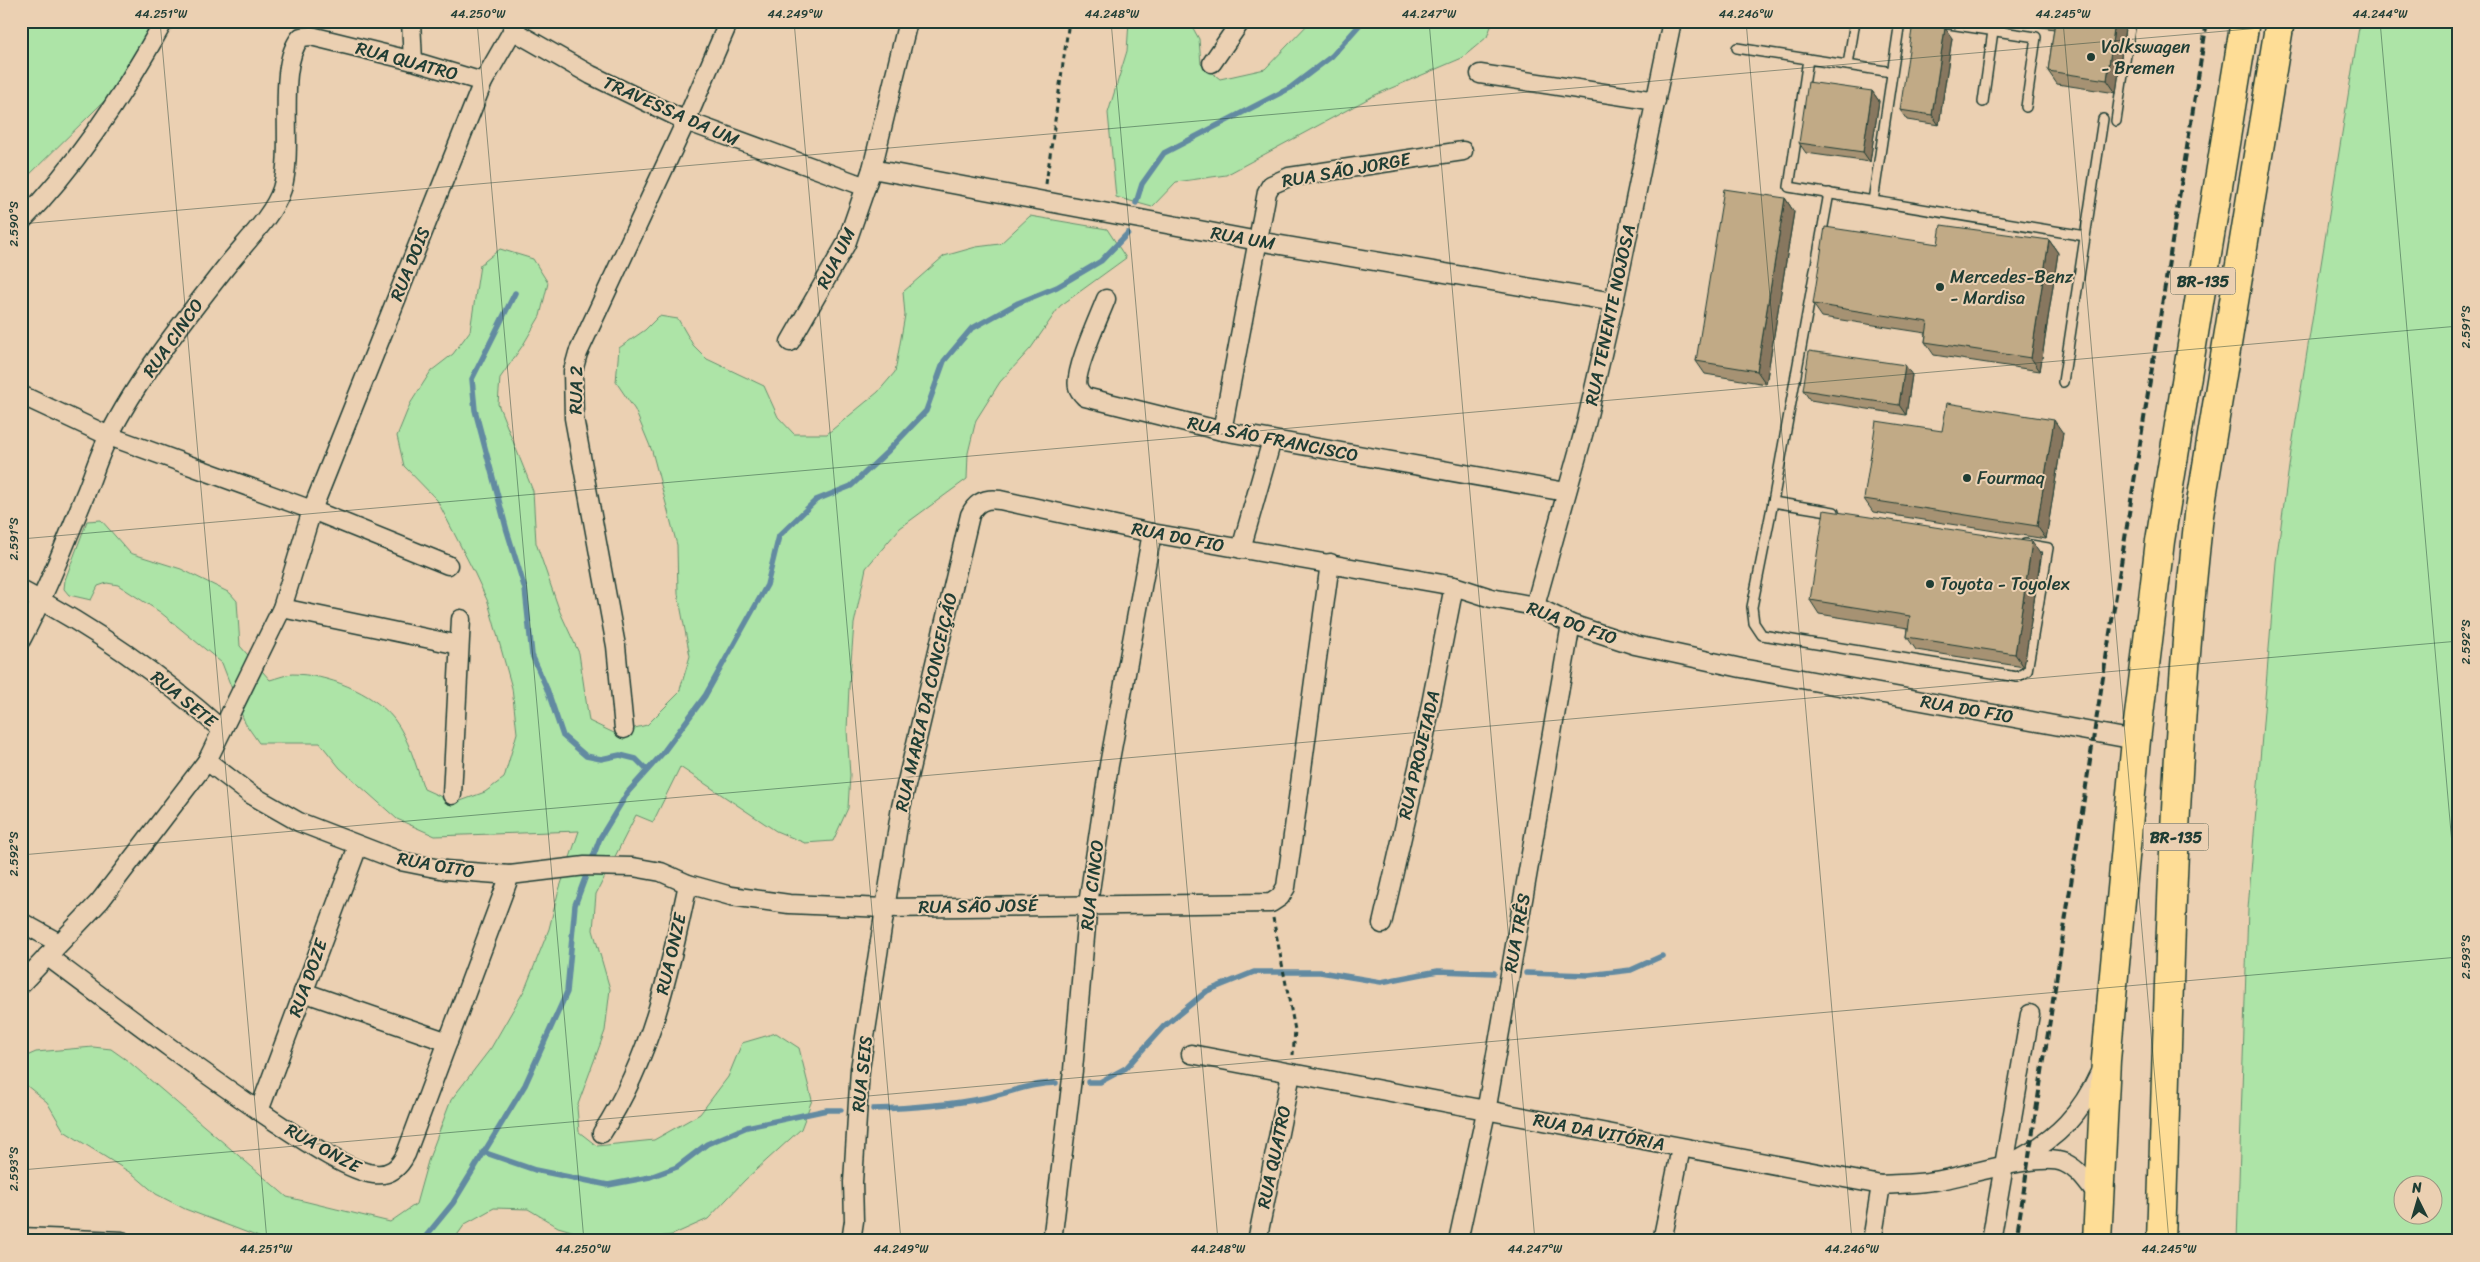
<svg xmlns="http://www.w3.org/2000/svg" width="2480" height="1262" viewBox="0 0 2480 1262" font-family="Sriracha,sans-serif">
<rect width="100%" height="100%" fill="#ebd0b2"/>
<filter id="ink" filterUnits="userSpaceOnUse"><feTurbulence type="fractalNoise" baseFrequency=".02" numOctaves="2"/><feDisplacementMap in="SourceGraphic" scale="10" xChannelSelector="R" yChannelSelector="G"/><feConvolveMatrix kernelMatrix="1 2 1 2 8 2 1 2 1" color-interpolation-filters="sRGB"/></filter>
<g filter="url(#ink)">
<g fill="#ade4a7" stroke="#66906e" fill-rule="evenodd">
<path d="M21 21H168L161 45 21 183Z"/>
<path d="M1129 21H1189L1199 39 1201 64 1220 79 1265 69 1311 21H1493L1487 37 1462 58 1375 95 1226 175 1176 182 1152 207 1116 197 1108 113 1127 51Z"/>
<path d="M2360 21H2459V1241H2237L2248 909 2276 562 2291 452ZM2432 1184V1214H2402V1184Z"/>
<path d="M1030 216 1107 229 1126 258 1060 306 1031 348 1000 382 976 420 968 453 967 479 900 528 866 568 854 624 849 687 847 730 850 775 848 808 833 841 805 843 776 831 680 767 653 822 636 815 596 894 593 930 610 989 605 1031 577 1107 579 1132 597 1146 654 1140 700 1114 728 1077 742 1043 776 1033 799 1048 812 1100 801 1129 745 1180 708 1219 672 1235 629 1241H606L558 1227 528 1209 494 1208 465 1224 453 1241H274L264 1239 185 1209 156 1194 134 1175 64 1131 47 1102 21 1081 22 1058 36 1052 93 1047 111 1049 128 1061 287 1197 390 1222 416 1204 428 1161 451 1100 491 1048 525 989 549 929 558 893 579 831 435 836 397 819 340 768 320 743H259L245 723 222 663 160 612 118 585 107 583 98 586 91 600 69 595 64 589 65 580 87 521 101 520 130 553 181 569 230 593 237 601 240 646 270 680C277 678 285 675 292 674 326 674 373 692 394 719 409 739 416 766 424 789L455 803 485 792 504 778 517 733 512 688 488 602 475 574 437 500 404 466 397 436 410 404 431 371 453 354 470 331 480 265 500 249 533 259 548 283 540 316 523 345 500 378 498 404 533 491 536 543 560 612 579 653 589 721 614 733 647 725 679 693 690 656 678 594 677 545 652 451 635 410 616 382 619 348 645 330 659 316 678 319 693 345 707 359 764 386 778 417 794 434H827L878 392 895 372 905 315 903 292 944 256 976 247 1000 244Z"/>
</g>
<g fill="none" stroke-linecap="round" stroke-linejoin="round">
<g stroke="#628aa1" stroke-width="5.5">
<path d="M1136 203 1142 184 1164 153 1290 88 1332 56 1363 21"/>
<path d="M515 293 472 379 475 410 507 531 525 589 532 655 547 689 563 736 586 756 601 759 620 755 636 759 647 770"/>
<path d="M1526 973 1589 975 1631 970 1662 956"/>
<path d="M1088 1082H1100L1126 1068 1163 1027 1207 991 1254 972H1320L1381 982 1438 971 1494 973"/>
<path d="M873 1109C910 1108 948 1105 985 1098 1009 1093 1031 1083 1056 1083"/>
<path d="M483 1152 535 1170 608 1185 650 1177 677 1167 707 1144 747 1127 827 1110H841"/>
<path d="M422 1241 453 1203 525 1085 567 992 575 905 600 838 628 792 662 754 705 696 767 585 779 536 816 500 851 486 887 452 926 411 944 361 971 329 1018 303 1057 287 1101 261 1128 233"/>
</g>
<defs>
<g id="service">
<path d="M1841 21 1855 23"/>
<path d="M1929 21 2036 37 2026 107"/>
<path d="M1737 48 1892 72"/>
<path d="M1808 59 1789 187 2085 236"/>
<path d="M1848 65 1855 21"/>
<path d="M1983 102 1993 31"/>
<path d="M2116 121 2131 21"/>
<path d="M1829 193 1773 502 1834 512"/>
<path d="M1873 201 1900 21"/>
<path d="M2063 382 2103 119"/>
<path d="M1773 502 1752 607 1754 623 1762 635 2017 677 2027 671 2048 548 2025 544"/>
</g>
<g id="minor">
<path d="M411 21 413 61"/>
<path d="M512 30 591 75 686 121 866 187"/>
<path d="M1212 63 1241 21"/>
<path d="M1480 74 1656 101"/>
<path d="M872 169 1258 241 1614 302"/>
<path d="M21 222C78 164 125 92 164 21"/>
<path d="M1106 299C1100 315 1073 373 1078 387 1079 391 1082 394 1085 397L1222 431 1566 492"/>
<path d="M790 342 846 244 872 169 908 21"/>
<path d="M21 395 109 436 312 510 448 565"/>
<path d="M1222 431 1267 192 1271 185 1289 177 1463 151"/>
<path d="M1241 549 1272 440"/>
<path d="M21 590C94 628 161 675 222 730"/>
<path d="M1535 606 1586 424 1614 302 1672 21"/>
<path d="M282 608 459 645"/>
<path d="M21 640C46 593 65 544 85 495 93 476 99 454 109 436 137 379 186 318 225 268 242 246 274 215 282 189 295 147 275 67 301 37L311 36 413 61 483 82"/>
<path d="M624 729 616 646 574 418 573 371 578 353 686 121 729 21"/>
<path d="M207 761 250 794 299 822 400 861 445 870 510 875 585 866 633 867 661 872 688 884 731 896 789 904 885 908 1271 903 1280 897 1286 887 1330 563"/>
<path d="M452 795 461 619"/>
<path d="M21 922 59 943"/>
<path d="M1382 924 1422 750 1454 586"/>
<path d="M47 956C123 1013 198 1070 277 1123 300 1138 348 1171 374 1174 390 1176 399 1168 406 1154L510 875"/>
<path d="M21 984 100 901 207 761 282 608 312 510 483 82 518 21"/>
<path d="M303 992 448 1042"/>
<path d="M1191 1054 1881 1185C1898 1184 1917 1184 1934 1181 1964 1177 2039 1151 2065 1163 2080 1170 2089 1185 2099 1198"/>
<path d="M259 1111 358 846"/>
<path d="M602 1133C651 1058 670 970 688 884"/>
<path d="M2017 1160C2058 1138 2081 1114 2100 1072"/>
<path d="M21 1237 122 1241"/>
<path d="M851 1241 854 1221 853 1182 860 1069 901 807 970 515C976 502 985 498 1000 500L1152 533 1454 586 1491 598 1535 606 1571 624 1635 645 1741 668 2136 740"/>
<path d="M1052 1241 1073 1070 1088 904 1109 765 1152 533"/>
<path d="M1257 1241 1291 1074"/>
<path d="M1458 1241 1486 1112 1571 624"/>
<path d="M1662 1241 1681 1148"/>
<path d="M1872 1241 1881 1185"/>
<path d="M1991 1241 2030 1014"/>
</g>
<g id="trunk">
<path d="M2097 1241 2106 1060 2136 740 2160 541 2245 21"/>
<path d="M2161 1241C2169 999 2172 756 2199 515L2280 21"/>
</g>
</defs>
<use href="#service" stroke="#1f3d34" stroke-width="12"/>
<use href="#minor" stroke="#1f3d34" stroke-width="21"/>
<use href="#trunk" stroke="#1f3d34" stroke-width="31"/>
<g stroke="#1f3d34" stroke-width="3" stroke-dasharray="5 4" stroke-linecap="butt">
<path d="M1046 184 1069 21"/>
<path d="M1273 918 1295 1030 1293 1055"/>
</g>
<use href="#service" stroke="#ebd0b2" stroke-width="9"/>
<use href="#minor" stroke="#ebd0b2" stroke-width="18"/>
<use href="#trunk" stroke="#fedd96" stroke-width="28"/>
<path stroke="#1f3d34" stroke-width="4" stroke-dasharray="8 4" stroke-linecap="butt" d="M2016 1241 2094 734 2207 21"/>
</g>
<g fill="#a69273" stroke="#1f3d34">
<path d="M2004 21H2126L2116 93 2057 84 2048 71 2054 29Z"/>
<path d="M1952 38 1939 125 1907 120 1900 110Z"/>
<path d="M1872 91 1879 101 1870 162 1806 153 1799 143Z"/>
<path d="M1785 198 1794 212 1766 384 1705 374 1696 361Z"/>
<path d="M2049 240 2058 253 2040 371 1934 355 1925 342 1926 333 1822 317 1813 304 1938 244Z"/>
<path d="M1912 375 1906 415 1810 400 1803 390Z"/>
<path d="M1942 431 2063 433 2046 539 1873 512 1864 499Z"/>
<path d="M2041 555 2024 667 1916 650 1907 637 1908 628 1819 614 1810 600Z"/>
</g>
<g fill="#87775e" stroke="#1f3d34">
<path d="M2115 21H2126L2116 93 2107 80Z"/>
<path d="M1945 28 1952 38 1939 125 1932 115Z"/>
<path d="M1872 91 1879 101 1870 162 1863 152Z"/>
<path d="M1785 198 1794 212 1766 384 1757 371Z"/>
<path d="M2049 240 2058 253 2040 371 2031 358Z"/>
<path d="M1905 365 1912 375 1906 415 1899 405Z"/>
<path d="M2054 420 2063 433 2046 539 2037 526Z"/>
<path d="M2032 542 2041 555 2024 667 2015 654Z"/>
</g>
<g fill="#c1aa86" stroke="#1f3d34">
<path d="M2055 21H2115L2107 80 2048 71Z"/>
<path d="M1913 23 1945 28 1932 115 1900 110Z"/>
<path d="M1808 82 1872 91 1863 152 1799 143Z"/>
<path d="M1724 189 1785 198 1757 371 1696 361Z"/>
<path d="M1941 225 2049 240 2031 358 1925 342 1928 322 1813 304 1825 227 1938 244Z"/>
<path d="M1809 351 1905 365 1899 405 1803 390Z"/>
<path d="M1947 403 2054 420 2037 526 1864 499 1876 421 1942 431Z"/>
<path d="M1824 510 2032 542 2015 654 1907 637 1910 616 1810 600Z"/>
</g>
</g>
<path fill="none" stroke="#1f3d34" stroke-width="1" stroke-opacity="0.45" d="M160 21 267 1241M477 21 584 1241M794 21 901 1241M1111 21 1218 1241M1429 21 1535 1241M1746 21 1852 1241M2063 21 2169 1241M2380 21 2459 924M21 224 2340 21M21 539 2459 326M21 855 2459 641M21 1170 2459 957"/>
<g fill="#1f3d34" stroke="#ebd0b2" stroke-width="2">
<circle cx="2091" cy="57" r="5"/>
<circle cx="1940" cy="287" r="5"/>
<circle cx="1967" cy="478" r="5"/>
<circle cx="1930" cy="584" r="5"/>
</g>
<g text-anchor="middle" stroke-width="4" stroke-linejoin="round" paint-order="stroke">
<g fill="#ebd0b2" stroke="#5c695a" stroke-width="1">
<rect x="2170.5" y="267.5" width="65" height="27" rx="4"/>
<rect x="2143.5" y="823.5" width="65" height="27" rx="4"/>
</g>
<g font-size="16" font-weight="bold" fill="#1f3d34">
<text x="2203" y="287">BR-135</text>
<text x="2176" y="843">BR-135</text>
</g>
<g font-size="18" fill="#1f3d34" stroke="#ebd0b2" text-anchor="start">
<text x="2101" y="53">Volkswagen<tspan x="2101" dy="21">- Bremen</tspan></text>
<text x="1950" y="283">Mercedes-Benz<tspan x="1950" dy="21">- Mardisa</tspan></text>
<text x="1977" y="484">Fourmaq</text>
<text x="1940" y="590">Toyota - Toyolex</text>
</g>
<g font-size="18" fill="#1f3d34" stroke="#ebd0b2">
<text transform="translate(407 61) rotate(15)" y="6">RUA QUATRO</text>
<text transform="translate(671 111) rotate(24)" y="6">TRAVESSA DA UM</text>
<text transform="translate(1346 170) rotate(-10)" y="6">RUA SÃO JORGE</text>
<text transform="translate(1243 238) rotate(10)" y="6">RUA UM</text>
<text transform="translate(836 258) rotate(-64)" y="6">RUA UM</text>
<text transform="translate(410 264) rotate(-68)" y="6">RUA DOIS</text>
<text transform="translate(1610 315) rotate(-78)" y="6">RUA TENENTE NOJOSA</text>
<text transform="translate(173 338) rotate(-55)" y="6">RUA CINCO</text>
<text transform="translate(576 390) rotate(-89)" y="6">RUA 2</text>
<text transform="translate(1273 439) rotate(11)" y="6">RUA SÃO FRANCISCO</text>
<text transform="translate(1178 537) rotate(11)" y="6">RUA DO FIO</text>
<text transform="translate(1572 623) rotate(20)" y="6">RUA DO FIO</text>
<text transform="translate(184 699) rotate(39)" y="6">RUA SETE</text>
<text transform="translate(926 702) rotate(-77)" y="6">RUA MARIA DA CONCEIÇÃO</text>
<text transform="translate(1967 709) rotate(10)" y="6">RUA DO FIO</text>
<text transform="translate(1419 755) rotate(-77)" y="6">RUA PROJETADA</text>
<text transform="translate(436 865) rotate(10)" y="6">RUA OITO</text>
<text transform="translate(1092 885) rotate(-83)" y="6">RUA CINCO</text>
<text transform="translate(978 906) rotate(-1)" y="6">RUA SÃO JOSÉ</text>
<text transform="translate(1517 933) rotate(-80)" y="6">RUA TRÊS</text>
<text transform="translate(671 954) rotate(-77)" y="6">RUA ONZE</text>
<text transform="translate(308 978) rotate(-70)" y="6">RUA DOZE</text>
<text transform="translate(862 1074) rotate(-84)" y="6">RUA SEIS</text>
<text transform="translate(1599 1132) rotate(11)" y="6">RUA DA VITÓRIA</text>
<text transform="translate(323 1148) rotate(29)" y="6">RUA ONZE</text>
<text transform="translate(1274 1157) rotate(-78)" y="6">RUA QUATRO</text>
</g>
</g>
<rect width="2480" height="1262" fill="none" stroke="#ebd0b2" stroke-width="55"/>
<g transform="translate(2418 1200) rotate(355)"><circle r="24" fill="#ebd0b2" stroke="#999580"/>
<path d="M0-4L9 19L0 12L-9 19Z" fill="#1f3d34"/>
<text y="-8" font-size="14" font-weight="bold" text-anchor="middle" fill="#1f3d34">N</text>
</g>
<rect x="28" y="28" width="2424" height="1206" fill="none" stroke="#1f3d34" stroke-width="2"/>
<g font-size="12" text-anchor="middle" fill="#1f3d34">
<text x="161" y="18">44.251°W</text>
<text x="478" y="18">44.250°W</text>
<text x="795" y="18">44.249°W</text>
<text x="1112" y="18">44.248°W</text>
<text x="1429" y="18">44.247°W</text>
<text x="1746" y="18">44.246°W</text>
<text x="2063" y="18">44.245°W</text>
<text x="2380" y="18">44.244°W</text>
<text transform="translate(14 224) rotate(-90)" y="4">2.590°S</text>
<text transform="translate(2466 327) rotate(-90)" y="4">2.591°S</text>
<text transform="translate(14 539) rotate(-90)" y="4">2.591°S</text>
<text transform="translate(2466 642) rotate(-90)" y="4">2.592°S</text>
<text transform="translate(14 854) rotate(-90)" y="4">2.592°S</text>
<text transform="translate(2466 957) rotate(-90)" y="4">2.593°S</text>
<text transform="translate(14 1169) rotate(-90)" y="4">2.593°S</text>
<text x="266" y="1253">44.251°W</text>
<text x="583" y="1253">44.250°W</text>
<text x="901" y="1253">44.249°W</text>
<text x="1218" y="1253">44.248°W</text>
<text x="1535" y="1253">44.247°W</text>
<text x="1852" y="1253">44.246°W</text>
<text x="2169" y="1253">44.245°W</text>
</g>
</svg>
